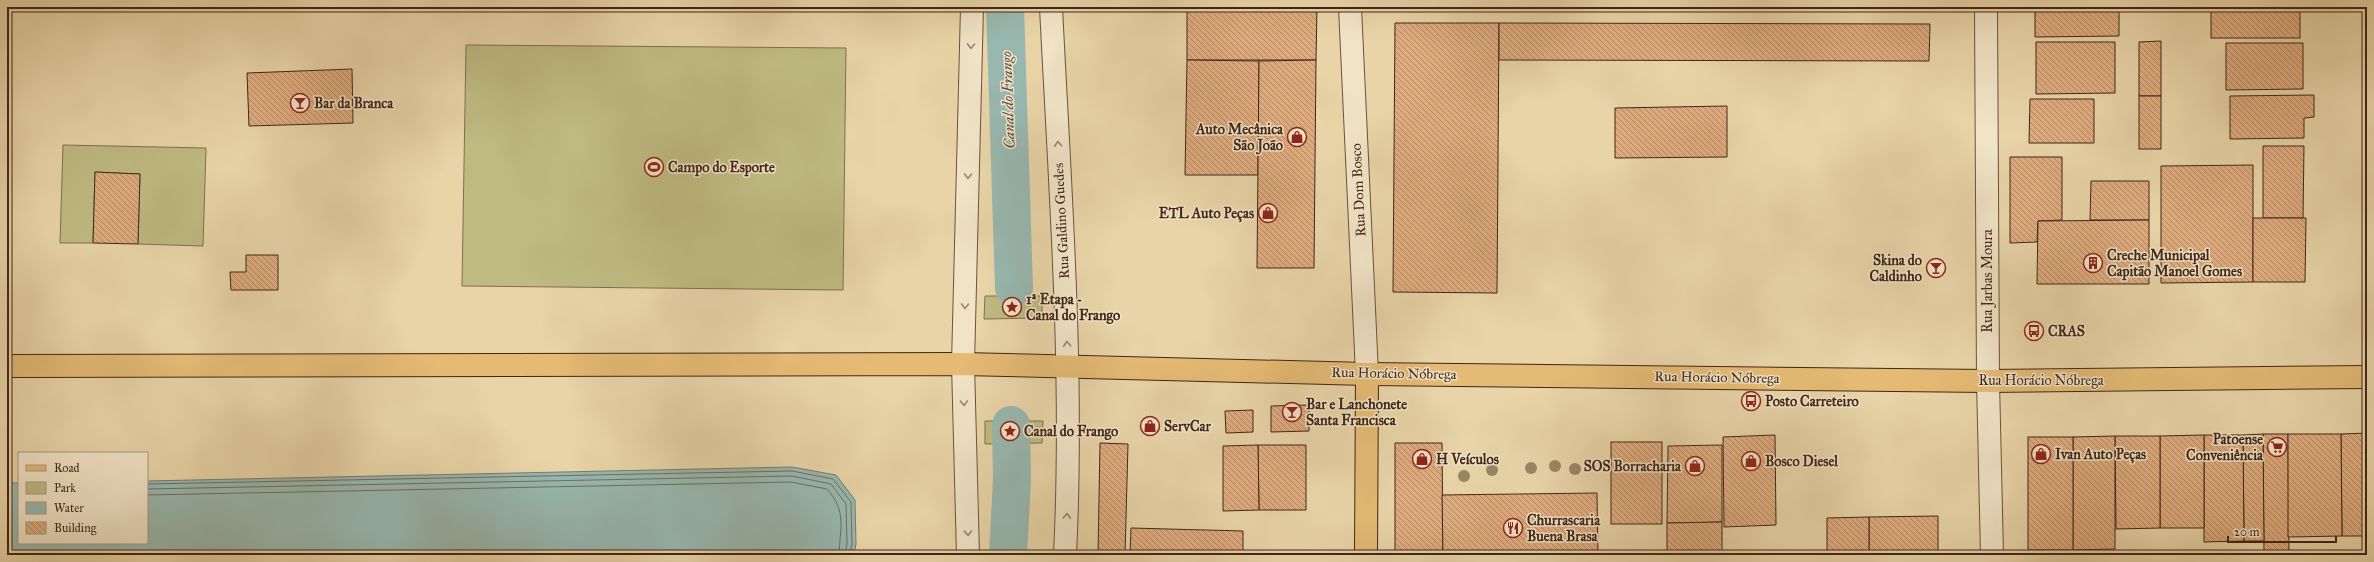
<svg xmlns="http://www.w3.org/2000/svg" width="2374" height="562" viewBox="0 0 2374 562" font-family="'IM FELL Great Primer',serif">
<defs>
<pattern id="building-back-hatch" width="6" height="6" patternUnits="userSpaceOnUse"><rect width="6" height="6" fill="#deab7e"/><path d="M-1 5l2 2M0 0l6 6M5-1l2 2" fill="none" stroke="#b58b66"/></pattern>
</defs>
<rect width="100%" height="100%" fill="#e8d4a7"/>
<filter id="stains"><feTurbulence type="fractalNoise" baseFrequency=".005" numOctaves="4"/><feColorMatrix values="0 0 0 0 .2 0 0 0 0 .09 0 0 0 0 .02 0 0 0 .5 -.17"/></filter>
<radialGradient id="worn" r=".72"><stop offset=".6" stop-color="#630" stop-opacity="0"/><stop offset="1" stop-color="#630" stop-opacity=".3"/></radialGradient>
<g fill="#beba82" stroke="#7f704e">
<path d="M466 45 846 48 843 290 462 286Z"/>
<path d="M63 145 206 148 203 246 138 244 140 174 95 172 93 243H60Z"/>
<path d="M985 296H1042V318L984 319Z"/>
<path d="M985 421H1043L1042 443 985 444Z"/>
</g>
<path fill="#98b7ae" stroke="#757d72" d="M792 467 836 475 855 500 856 544 854 555H7V483H19V543H147V481Z"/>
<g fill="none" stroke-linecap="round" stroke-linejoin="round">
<g stroke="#6c6e64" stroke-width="1">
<path d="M147 484 792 471 833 479 851 502 852 544 850 555"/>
<path d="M147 489 792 476 831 484 846 504 847 543 845 555"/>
<path d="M147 495 791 482 827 489C847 512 840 527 839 555"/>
</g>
<g stroke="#98b7ae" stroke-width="38">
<path d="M1005 7 1014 288"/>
<path d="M1008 555 1012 480 1011 425"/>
</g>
</g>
<g fill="url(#building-back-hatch)" stroke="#402619">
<path d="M1187 7H1317L1316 60H1187Z"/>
<path d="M2035 7H2119V36L2035 37Z"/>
<rect x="2211" y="7" width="89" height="31"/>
<path d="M1395 23H1499L1497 293 1393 292Z"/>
<path d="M1499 23 1930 24 1929 61 1499 60Z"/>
<path d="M2161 41V96H2139V42Z"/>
<path d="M2036 42H2115V93L2036 94Z"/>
<path d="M2226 43H2303V89L2226 90Z"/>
<path d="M1187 60 1259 61 1258 175H1185Z"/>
<path d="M1316 60 1314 268H1257L1259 61Z"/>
<path d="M352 69 353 123 249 126 247 73Z"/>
<path d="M2314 95V117L2304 118V138L2230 139V96Z"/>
<rect x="2139" y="96" width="22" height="53"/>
<path d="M2030 99H2094V143H2029Z"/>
<path d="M1727 106V157L1615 158V108Z"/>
<path d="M2263 146H2304L2303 218H2263Z"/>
<path d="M2010 157H2062V220L2038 221 2037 242 2010 243Z"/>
<path d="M2253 165V282L2161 283V166Z"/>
<path d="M95 172 140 174 138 244 93 243Z"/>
<path d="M2091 181H2149V220H2090Z"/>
<path d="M2253 218H2306L2305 282H2253Z"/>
<path d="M2149 220V284H2037L2038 221Z"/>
<path d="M246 255H278V290H231L230 272H246Z"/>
<path d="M1309 405V431L1271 432V406Z"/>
<path d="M1253 410V432L1226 433 1225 411Z"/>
<path d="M2367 433V536H2342L2341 434Z"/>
<path d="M2263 434H2288L2289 555H2264Z"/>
<path d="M2263 434 2264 541H2244L2243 435Z"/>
<path d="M2288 434H2341L2342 536 2288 537Z"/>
<path d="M1775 435 1776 525 1724 527 1723 437Z"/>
<path d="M2204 435H2243L2244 541 2204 542Z"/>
<path d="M2204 435V528H2160V436Z"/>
<path d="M2115 436H2160V528L2116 529Z"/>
<path d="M2115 436V549L2073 550V437Z"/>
<rect x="2028" y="437" width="45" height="113"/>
<rect x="1611" y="442" width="51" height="82"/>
<path d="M1100 443 1128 444 1125 555H1098Z"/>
<path d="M1395 443H1442L1443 555H1395Z"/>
<path d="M1258 445H1306V510H1259Z"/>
<path d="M1258 445 1259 510 1223 511V446Z"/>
<path d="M1722 445V522L1667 523 1668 446Z"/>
<path d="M1597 493 1598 555H1443L1442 495Z"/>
<path d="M1938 516V555H1869V517Z"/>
<path d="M1869 517V555H1827V518Z"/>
<path d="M1722 522V555H1667V523Z"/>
<path d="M1131 528 1243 531V555H1130Z"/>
</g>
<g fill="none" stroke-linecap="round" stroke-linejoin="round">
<defs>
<g id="minor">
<path d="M1051 7C1060 190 1074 372 1065 555"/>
<path d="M1350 7 1367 374"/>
<path d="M1986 7 1988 381 1992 555"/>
<path d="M968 555 963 364 972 7"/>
</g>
<g id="major">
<path d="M7 366 963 364 1367 374 1988 381 2367 377"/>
<path d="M1366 555 1367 374"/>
</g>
</defs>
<use href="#minor" stroke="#6a523c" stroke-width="24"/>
<use href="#major" stroke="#402619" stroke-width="24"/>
<use href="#minor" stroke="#f0e3c6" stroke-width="22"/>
<use href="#major" stroke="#e4ba74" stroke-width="22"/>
</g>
<g fill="#998564">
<circle cx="1555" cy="466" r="6"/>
<circle cx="1531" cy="468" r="6"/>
<circle cx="1575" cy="469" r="6"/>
<circle cx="1492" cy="470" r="6"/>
<circle cx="1464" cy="476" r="6"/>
</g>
<defs><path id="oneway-chevron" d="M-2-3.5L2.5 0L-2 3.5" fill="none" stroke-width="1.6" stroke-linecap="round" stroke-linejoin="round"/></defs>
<g stroke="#988470">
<use href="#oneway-chevron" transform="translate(971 46) rotate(91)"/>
<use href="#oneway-chevron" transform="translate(1058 144) rotate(-93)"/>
<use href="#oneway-chevron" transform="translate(968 176) rotate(91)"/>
<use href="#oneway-chevron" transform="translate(965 306) rotate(91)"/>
<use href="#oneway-chevron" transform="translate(1067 344) rotate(-93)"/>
<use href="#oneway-chevron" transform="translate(964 403) rotate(88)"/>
<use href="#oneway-chevron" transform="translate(1067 516) rotate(-87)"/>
<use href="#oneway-chevron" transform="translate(968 533) rotate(88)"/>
</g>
<defs>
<symbol id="bar-ring" viewBox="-11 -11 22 22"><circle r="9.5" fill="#f0e3c6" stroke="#8f2418" stroke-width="1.5"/><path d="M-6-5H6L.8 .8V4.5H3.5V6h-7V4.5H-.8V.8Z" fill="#8f2418"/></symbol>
<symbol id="shop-ring" viewBox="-11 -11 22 22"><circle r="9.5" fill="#f0e3c6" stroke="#8f2418" stroke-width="1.5"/><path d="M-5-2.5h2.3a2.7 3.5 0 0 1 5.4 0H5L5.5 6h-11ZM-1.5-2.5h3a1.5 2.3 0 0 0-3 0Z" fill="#8f2418"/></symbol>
<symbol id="stadium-ring" viewBox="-11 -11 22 22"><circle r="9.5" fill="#f0e3c6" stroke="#8f2418" stroke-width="1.5"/><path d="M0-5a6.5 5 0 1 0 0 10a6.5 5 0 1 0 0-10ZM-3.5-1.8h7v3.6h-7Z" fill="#8f2418"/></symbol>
<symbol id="building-ring" viewBox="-11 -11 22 22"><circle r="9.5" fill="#f0e3c6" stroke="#8f2418" stroke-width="1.5"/><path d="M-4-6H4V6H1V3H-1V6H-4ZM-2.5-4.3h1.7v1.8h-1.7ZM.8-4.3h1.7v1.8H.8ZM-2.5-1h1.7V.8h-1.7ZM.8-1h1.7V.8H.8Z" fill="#8f2418"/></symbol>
<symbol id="sight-ring" viewBox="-11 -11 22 22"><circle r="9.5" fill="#f0e3c6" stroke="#8f2418" stroke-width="1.5"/><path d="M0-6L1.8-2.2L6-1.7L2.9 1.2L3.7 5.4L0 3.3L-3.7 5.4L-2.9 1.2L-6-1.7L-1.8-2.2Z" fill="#8f2418"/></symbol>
<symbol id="bus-ring" viewBox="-11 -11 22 22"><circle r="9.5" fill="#f0e3c6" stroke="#8f2418" stroke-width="1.5"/><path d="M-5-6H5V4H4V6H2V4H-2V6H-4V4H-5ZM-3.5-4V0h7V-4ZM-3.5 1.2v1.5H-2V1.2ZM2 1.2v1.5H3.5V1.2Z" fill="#8f2418"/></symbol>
<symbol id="supermarket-ring" viewBox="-11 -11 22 22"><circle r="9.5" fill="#f0e3c6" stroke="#8f2418" stroke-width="1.5"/><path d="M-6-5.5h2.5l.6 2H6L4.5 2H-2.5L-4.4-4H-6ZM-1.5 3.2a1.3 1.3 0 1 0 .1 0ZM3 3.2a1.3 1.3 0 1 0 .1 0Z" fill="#8f2418"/></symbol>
<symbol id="restaurant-ring" viewBox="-11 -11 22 22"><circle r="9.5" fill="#f0e3c6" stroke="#8f2418" stroke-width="1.5"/><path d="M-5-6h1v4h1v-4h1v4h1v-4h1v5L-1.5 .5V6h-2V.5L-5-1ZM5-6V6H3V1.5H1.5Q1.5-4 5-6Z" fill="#8f2418"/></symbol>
</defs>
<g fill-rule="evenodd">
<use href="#bar-ring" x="289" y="92" width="22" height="22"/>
<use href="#shop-ring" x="1286" y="126" width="22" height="22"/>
<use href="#stadium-ring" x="643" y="156" width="22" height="22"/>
<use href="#shop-ring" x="1257" y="202" width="22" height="22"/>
<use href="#building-ring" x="2082" y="252" width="22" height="22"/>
<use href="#bar-ring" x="1925" y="257" width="22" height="22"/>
<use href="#sight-ring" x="1001" y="296" width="22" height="22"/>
<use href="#bus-ring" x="2023" y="320" width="22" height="22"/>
<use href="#bus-ring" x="1740" y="390" width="22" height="22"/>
<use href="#bar-ring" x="1281" y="401" width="22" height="22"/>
<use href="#shop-ring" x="1139" y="415" width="22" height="22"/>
<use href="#sight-ring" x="999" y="420" width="22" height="22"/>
<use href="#supermarket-ring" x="2266" y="436" width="22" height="22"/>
<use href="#shop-ring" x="2030" y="443" width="22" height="22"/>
<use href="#shop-ring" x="1411" y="448" width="22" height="22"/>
<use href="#shop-ring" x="1740" y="450" width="22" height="22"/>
<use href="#shop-ring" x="1684" y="455" width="22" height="22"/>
<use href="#restaurant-ring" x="1502" y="517" width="22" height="22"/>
</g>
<g text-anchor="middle" stroke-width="3" stroke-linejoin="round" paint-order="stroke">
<g font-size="14" font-weight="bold" fill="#402619" stroke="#f0e3c6" text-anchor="start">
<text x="314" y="108">Bar da Branca</text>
<text x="1283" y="134" text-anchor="end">Auto Mecânica<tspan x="1283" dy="16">São João</tspan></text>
<text x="668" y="172">Campo do Esporte</text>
<text x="1254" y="218" text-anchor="end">ETL Auto Peças</text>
<text x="2107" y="260">Creche Municipal<tspan x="2107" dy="16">Capitão Manoel Gomes</tspan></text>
<text x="1922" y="265" text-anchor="end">Skina do<tspan x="1922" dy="16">Caldinho</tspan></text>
<text x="1026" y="304">1ª Etapa -<tspan x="1026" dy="16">Canal do Frango</tspan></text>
<text x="2048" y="336">CRAS</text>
<text x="1765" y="406">Posto Carreteiro</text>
<text x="1306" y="409">Bar e Lanchonete<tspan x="1306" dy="16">Santa Francisca</tspan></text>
<text x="1164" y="431">ServCar</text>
<text x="1024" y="436">Canal do Frango</text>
<text x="2263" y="444" text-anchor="end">Patoense<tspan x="2263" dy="16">Conveniência</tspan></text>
<text x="2055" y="459">Ivan Auto Peças</text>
<text x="1436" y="464">H Veículos</text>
<text x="1765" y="466">Bosco Diesel</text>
<text x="1681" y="471" text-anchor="end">SOS Borracharia</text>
<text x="1527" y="525">Churrascaria<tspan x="1527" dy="16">Buena Brasa</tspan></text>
</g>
<g font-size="14" fill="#402619" stroke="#f0e3c6">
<text transform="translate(1358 190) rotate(-93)" y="5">Rua Dom Bosco</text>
<text transform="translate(1061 221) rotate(-93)" y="5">Rua Galdino Guedes</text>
<text transform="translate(1987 281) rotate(-90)" y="5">Rua Jarbas Moura</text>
<text transform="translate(1394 373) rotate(1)" y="5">Rua Horácio Nóbrega</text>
<text transform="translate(1717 377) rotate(1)" y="5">Rua Horácio Nóbrega</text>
<text x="2041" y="385">Rua Horácio Nóbrega</text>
</g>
<g font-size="15" font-style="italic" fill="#564a3e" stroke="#f0e3c6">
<text transform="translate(1008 100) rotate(-92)" y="5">Canal do Frango</text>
</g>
</g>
<rect width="2374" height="562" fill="none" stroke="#e8d4a7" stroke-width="24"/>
<rect x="8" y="8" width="2358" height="546" fill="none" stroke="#402619" stroke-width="2"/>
<rect x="12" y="12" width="2350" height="538" fill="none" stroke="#402619"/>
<rect x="18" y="452" width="130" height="92" fill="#f0e3c6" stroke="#aa9781"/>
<rect x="26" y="465" width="20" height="6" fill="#e4ba74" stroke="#aa9781"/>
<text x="54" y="472" font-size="12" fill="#402619">Road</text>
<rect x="26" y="482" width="20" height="12" fill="#beba82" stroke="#aa9781"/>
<text x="54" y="492" font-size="12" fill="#402619">Park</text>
<rect x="26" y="502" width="20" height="12" fill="#98b7ae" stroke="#aa9781"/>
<text x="54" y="512" font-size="12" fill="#402619">Water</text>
<rect x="26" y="522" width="20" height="12" fill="url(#building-back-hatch)" stroke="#aa9781"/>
<text x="54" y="532" font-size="12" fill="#402619">Building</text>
<path d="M2228 536v6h108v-6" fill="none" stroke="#402619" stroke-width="2"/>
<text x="2234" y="536" font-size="12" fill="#402619" stroke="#f0e3c6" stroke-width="3" paint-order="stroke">20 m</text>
<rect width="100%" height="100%" filter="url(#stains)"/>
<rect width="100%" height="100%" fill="url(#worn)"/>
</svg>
